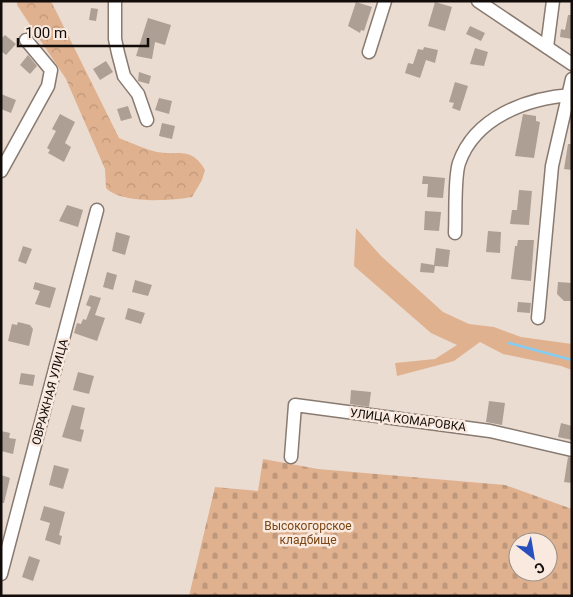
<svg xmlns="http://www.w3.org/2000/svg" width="573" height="597" viewBox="0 0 573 597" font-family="Roboto,sans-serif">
<defs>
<pattern id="forest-crowns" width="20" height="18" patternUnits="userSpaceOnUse" patternTransform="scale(1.25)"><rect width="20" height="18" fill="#e0b18f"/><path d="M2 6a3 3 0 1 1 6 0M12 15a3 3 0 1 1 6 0" fill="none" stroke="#bf977a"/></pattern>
<pattern id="cemetery-stones" width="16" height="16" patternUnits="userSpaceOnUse" patternTransform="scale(1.25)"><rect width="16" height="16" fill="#e0b18f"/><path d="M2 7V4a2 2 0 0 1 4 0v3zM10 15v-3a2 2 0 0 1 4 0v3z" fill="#bf977a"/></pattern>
</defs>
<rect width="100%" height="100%" fill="#ebdcd1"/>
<path fill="#e0b18f" d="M356 228 381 256 443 312 469 324 494 327 521 337 572 344V370L561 366 503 354 480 342 454 361 397 376 395 363 435 359 457 345 431 333 354 266Z"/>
<path fill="url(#forest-crowns)" d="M17 1H51L119 138C132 143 144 149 157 152 179 156 191 146 205 170L202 180 192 197C171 201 121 204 106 188L105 169 66 79 17 5Z"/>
<path fill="url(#cemetery-stones)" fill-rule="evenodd" d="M263 459 318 469 505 485 572 509V596H189L215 487 258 491ZM518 542H548V572H518Z"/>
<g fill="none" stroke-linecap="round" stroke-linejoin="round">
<path stroke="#84cdf3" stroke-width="2.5" d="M509 343 572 360"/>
</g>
<g fill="#ad9f94">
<path d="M356 2 372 7 364 31 361 30 360 33 348 26Z"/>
<path d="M435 2 452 7 445 31 428 26Z"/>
<path d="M91 8 98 9 96 21 89 20Z"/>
<path d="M568 15H572V39L560 37 561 29 565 30Z"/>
<path d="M148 18 171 25 165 45 155 42 152 59 136 56Z"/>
<path d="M470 26 485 33 481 41 466 34Z"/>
<path d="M5 35 16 44 6 55 1 51V39Z"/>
<path d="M424 47 438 50 435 63 426 60 420 78 405 73 408 63 413 64 418 49 423 50Z"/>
<path d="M475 48 488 52 484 66 470 64Z"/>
<path d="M28 55 37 66 30 74 20 65Z"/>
<path d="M106 61 113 72 100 80 93 69Z"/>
<path d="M139 72 151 76 149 84 138 81Z"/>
<path d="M455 82 468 86 460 111 452 108 454 103 449 102Z"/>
<path d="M1 94 16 100 11 113 1 109Z"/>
<path d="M159 98 172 101 169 114 155 110Z"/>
<path d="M128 106 132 118 121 121 117 109Z"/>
<path d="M60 114 75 122 65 143 71 147 64 162 48 153 50 150 47 148 56 131 52 129Z"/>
<path d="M523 114 536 116V121L540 122 534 158 515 156Z"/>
<path d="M162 123 175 126 172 139 159 136Z"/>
<path d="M568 144H572V170L564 169Z"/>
<path d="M423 176 445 178 443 198 427 197 428 184H422Z"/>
<path d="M519 190 532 191 529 225 510 224 512 210H517Z"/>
<path d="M67 205 83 210 78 227 59 221Z"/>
<path d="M425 211 441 212 439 231 424 230Z"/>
<path d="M488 231 501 232 500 253 486 252Z"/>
<path d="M116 232 130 236 125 255 112 251Z"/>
<path d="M518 240H534L531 281 511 279 515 246H517Z"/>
<path d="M23 246 32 249 26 264 18 261Z"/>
<path d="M436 248 450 250 448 267 435 266 434 273 420 272 421 263 434 265Z"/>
<path d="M107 272 117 275 113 290 103 287Z"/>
<path d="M135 280 152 285 148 296 132 292Z"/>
<path d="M35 282 56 288 50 308 35 304 40 291 33 289Z"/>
<path d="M558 282 572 283V301H564L557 294Z"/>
<path d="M90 295 101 298 95 315 105 318 97 341 74 333 77 323 81 324 83 319 86 320 91 307 86 305Z"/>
<path d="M518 302 531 303 530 313 517 312Z"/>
<path d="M128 308 145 313 141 324 125 319Z"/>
<path d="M18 322 30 325 33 329 29 346 8 341 12 324 17 325Z"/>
<path d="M78 372 94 376 89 394 73 390Z"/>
<path d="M21 373 35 375 33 386 19 384Z"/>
<path d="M351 390 371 392 369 407 350 404Z"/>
<path d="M489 401 505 403 502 425 486 422Z"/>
<path d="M72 405 85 408 80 429 84 430 81 442 62 437Z"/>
<path d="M561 423 572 426V440L558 437Z"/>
<path d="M1 431 10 433 9 438 16 439 13 454 1 451Z"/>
<path d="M568 457 572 458V483L564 482Z"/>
<path d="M54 465 69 469 63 489 49 485Z"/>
<path d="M1 475 10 478 4 503H1Z"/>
<path d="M44 506 65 512 59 535 62 536 60 545 45 540 50 523 40 520Z"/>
<path d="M29 556 40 560 33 581 22 577Z"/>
</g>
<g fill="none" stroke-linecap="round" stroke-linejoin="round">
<defs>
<g id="minor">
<path d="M115 1V39L118 53 124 76 138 94 147 120"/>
<path d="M478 1 572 64"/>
<path d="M547 47 553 1"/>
<path d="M369 52 385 1"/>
<path d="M1 171 48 86 51 70 26 40"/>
<path d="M455 233C456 215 454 178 459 163 475 117 527 98 572 95"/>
<path d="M538 318 552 166 572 79"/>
<path d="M291 457 295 405 490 431 572 450"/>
<path d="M1 574 97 210"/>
</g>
</defs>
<use href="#minor" stroke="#887a70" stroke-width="15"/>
<use href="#minor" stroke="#fff" stroke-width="12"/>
</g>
<g text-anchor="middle" stroke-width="5" stroke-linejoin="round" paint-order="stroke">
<g font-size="12" fill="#120d0a" stroke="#f9e9de">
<text transform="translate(50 392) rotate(-75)" y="4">ОВРАЖНАЯ УЛИЦА</text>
<text transform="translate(408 420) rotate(7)" y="4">УЛИЦА КОМАРОВКА</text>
</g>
<g font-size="12" fill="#7c4514" stroke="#f9e9de">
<text x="308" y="530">Высокогорское<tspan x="308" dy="14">кладбище</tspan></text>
</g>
</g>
<rect width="573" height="597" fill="none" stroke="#120d0a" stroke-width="5"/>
<g transform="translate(533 557) rotate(149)"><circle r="24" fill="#f9e9de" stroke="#9d9189"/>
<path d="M0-4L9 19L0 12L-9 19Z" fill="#294fbe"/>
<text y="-8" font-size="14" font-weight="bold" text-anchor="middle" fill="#120d0a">С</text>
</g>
<path d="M18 38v8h130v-8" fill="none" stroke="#120d0a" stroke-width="2.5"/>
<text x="25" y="38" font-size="15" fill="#120d0a" stroke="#f9e9de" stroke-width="4" paint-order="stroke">100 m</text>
</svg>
